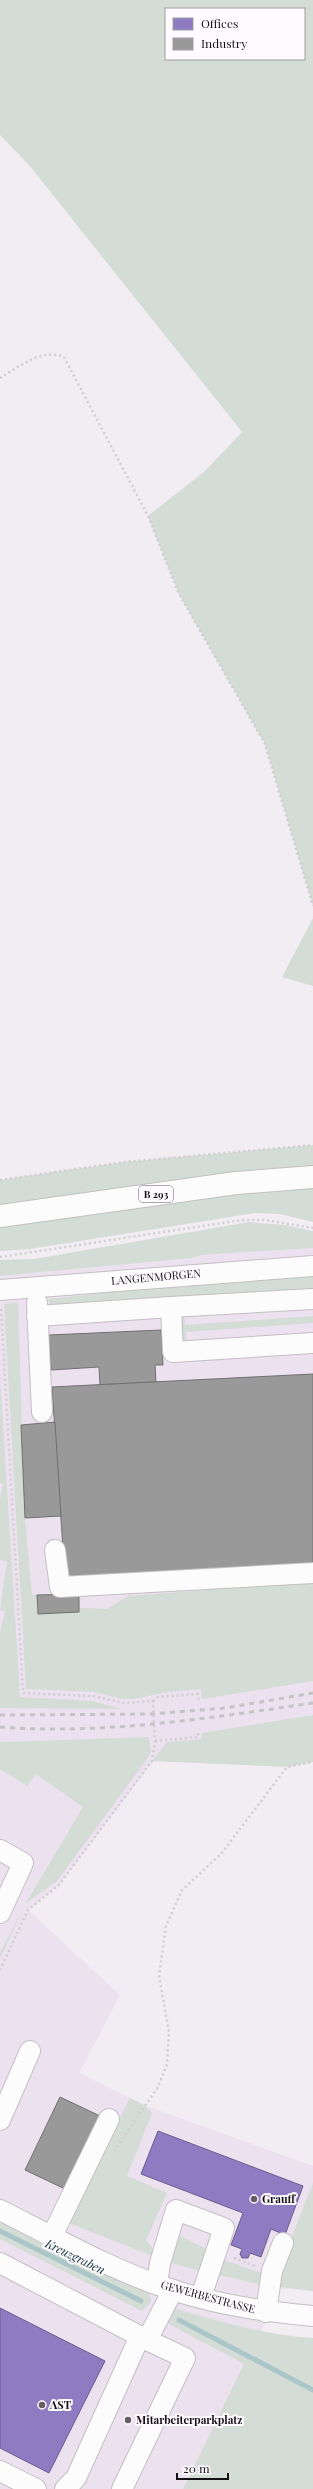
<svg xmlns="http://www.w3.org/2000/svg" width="313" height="2489" viewBox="0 0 313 2489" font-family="'Playfair Display',serif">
<rect width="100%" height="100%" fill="#f2edf3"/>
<path fill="#ece1ee" d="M313 1248V1646L203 1698 313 1681V1715L202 1733 203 1739 167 1743 59 1885 28 1910 120 1995 79 2073 144 2105 313 2166V2292L273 2287 269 2315 183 2489H0V1276L192 1258 201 1255Z"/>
<g fill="#d4dcd6" fill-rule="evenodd">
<path d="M0 0H313V906L265 744 179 594 148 516 205 471 242 432 29 165 0 135ZM166 9H304V59H166Z"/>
<path d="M313 918V986L282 977Z"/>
<path d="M313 1145V1166L277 1168 0 1205V1180L124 1162Z"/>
<path d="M313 1187V1222L280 1214 255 1213 30 1249 0 1251V1226L229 1195Z"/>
<path d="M249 1222 285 1225 313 1231V1248L201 1255 192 1258 0 1276V1260L34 1259Z"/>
<path d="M313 1277V1292L50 1305 49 1299 194 1283Z"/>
<path d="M18 1302 25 1518 32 1595H37L38 1613 79 1612V1608L107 1609 128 1596 313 1582V1681L202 1699 201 1689 168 1692 134 1699H122L94 1692 26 1689 4 1304Z"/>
<path d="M184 1313 185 1325 313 1316V1323L186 1332 187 1344 182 1345 180 1314Z"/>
<path d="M0 1376 20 1697 93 1701 121 1709 0 1708V1633L5 1611 0 1610 7 1561 0 1560V1498L3 1484 0 1483Z"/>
<path d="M313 1715V1762L287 1767 152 1761 167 1742 202 1739V1733Z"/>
<path d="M149 1737 151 1751 147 1759 57 1881 26 1903 0 1958V1953L26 1903 83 1807 36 1774 27 1786 0 1769V1742Z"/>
<path d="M130 2098 144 2105 152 2113 127 2176 167 2193 146 2240 154 2250 153 2256 66 2222Z"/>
<path d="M313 2183V2291L274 2286 277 2274Z"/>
<path d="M0 2221 145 2290 150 2295 151 2302 142 2311 0 2239Z"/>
<path d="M178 2235 209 2250 200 2271 168 2262Z"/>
<path d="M221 2259 265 2274 262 2285 215 2274Z"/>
<path d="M175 2308C214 2321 272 2336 313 2338V2489H183L244 2364 167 2323Z"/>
</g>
<g fill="#8e7cc3" stroke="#695c8f">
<path d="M158 2131 303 2186 285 2235 271 2229 261 2257 250 2253 248 2258H242L240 2254 242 2249 231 2245 243 2213 141 2174Z"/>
<path d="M0 2308 105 2361 49 2473 0 2448Z"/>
</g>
<g fill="#999" stroke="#717071">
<path d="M161 1330 163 1365H155L156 1382 100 1385 99 1367 51 1370 49 1335Z"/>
<path d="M313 1374V1566L65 1578 52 1387Z"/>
<path d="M55 1422 61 1516 25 1518 21 1425Z"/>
<path d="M79 1594V1612L38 1614 37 1595Z"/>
<path d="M60 2097 100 2116 65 2189 25 2170Z"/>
</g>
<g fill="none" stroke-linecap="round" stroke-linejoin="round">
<g stroke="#abc6c8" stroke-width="5">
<path d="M0 2231 141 2301"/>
<path d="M179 2320 313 2390"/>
</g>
<defs>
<g id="minor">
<path d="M0 1290 313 1266"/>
<path d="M37 1303 42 1412"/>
<path d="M171 1307 313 1299"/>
<path d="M37 1316 171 1307 173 1352 313 1343"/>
<path d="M55 1550 60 1587 313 1573"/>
<path d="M0 1850 23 1863 0 1913"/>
<path d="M0 2120 30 2051"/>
<path d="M0 2210C56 2238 113 2271 173 2290 218 2305 266 2312 313 2316"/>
<path d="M52 2236 109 2119"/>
<path d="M0 2263 147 2340 173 2290"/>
<path d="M157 2284 160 2263 176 2210 224 2228 201 2297"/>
<path d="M266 2312 272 2271 283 2243"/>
<path d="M0 2471 36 2489"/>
<path d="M65 2489 76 2478 140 2336"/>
<path d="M122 2489 185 2358 147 2340"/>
</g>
<path id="major" d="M0 1216 236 1183 313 1177"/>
</defs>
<use href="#minor" stroke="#c3bfc4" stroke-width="22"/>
<use href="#major" stroke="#c3bfc4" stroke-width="24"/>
<g stroke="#cfced0" stroke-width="2.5" stroke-dasharray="2 3" stroke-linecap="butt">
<path d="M0 378C19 367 41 348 64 357L148 516 179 594 265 744 313 906"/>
<path d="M0 1180 124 1162 313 1145"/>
<path d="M0 1257 242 1220H265L313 1228"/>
<path d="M153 1701 158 1697 198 1694 199 1701"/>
<path d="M155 1741 198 1737V1732"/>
<path d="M0 1970 28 1910 59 1885 152 1761 155 1741 153 1701 124 1703 93 1696 23 1693 1 1308"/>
<path d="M117 2147 158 2087 167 2064 169 2032 159 1976 166 1926 182 1890 221 1854 287 1767 313 1762"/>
<path d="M234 2258 255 2266"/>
</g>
<use href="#minor" stroke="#fdfcfd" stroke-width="20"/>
<use href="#major" stroke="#fdfcfd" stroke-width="22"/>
<g stroke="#c5c3c5" stroke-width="3" stroke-dasharray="5 5" stroke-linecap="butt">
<path d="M0 1715 152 1714 225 1708 313 1693"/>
<path d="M0 1727C105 1735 209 1718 313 1703"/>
</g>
</g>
<g fill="#625e63" stroke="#fefaff" stroke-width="1.5">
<circle cx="254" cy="2199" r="4"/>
<circle cx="42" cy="2405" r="4"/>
<circle cx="128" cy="2420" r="4"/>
</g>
<g text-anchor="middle" stroke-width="4" stroke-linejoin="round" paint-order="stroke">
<rect fill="#fefaff" stroke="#5a575b" stroke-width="1" x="139" y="1186" width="34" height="16" rx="3"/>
<g font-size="10" font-weight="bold" fill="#141115">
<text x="156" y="1198">B 293</text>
</g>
<g font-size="11" fill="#141115" stroke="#fefaff">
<text transform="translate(156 1277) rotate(-5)" y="4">LANGENMORGEN</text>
<text transform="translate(208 2297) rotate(15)" y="4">GEWERBESTRASSE</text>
</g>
<g font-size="11" font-weight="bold" fill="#141115" stroke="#fefaff" text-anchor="start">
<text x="262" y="2203">Grauff</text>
<text x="50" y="2409">AST</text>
<text x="136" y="2424">Mitarbeiterparkplatz</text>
</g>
<g font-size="12" font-style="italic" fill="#0b3436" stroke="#fefaff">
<text transform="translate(75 2257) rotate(26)" y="4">Kreuzgraben</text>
</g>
</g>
<rect x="165" y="8" width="140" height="52" fill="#fefaff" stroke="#a09da1"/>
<rect x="173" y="18" width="20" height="12" fill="#8e7cc3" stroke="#a09da1"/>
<text x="201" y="28" font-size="12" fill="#141115">Offices</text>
<rect x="173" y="38" width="20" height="12" fill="#999999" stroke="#a09da1"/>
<text x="201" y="48" font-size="12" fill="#141115">Industry</text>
<path d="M177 2473v6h51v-6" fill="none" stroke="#141115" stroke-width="2"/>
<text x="183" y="2473" font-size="12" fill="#141115" stroke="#fefaff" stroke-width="3" paint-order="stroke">20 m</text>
</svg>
